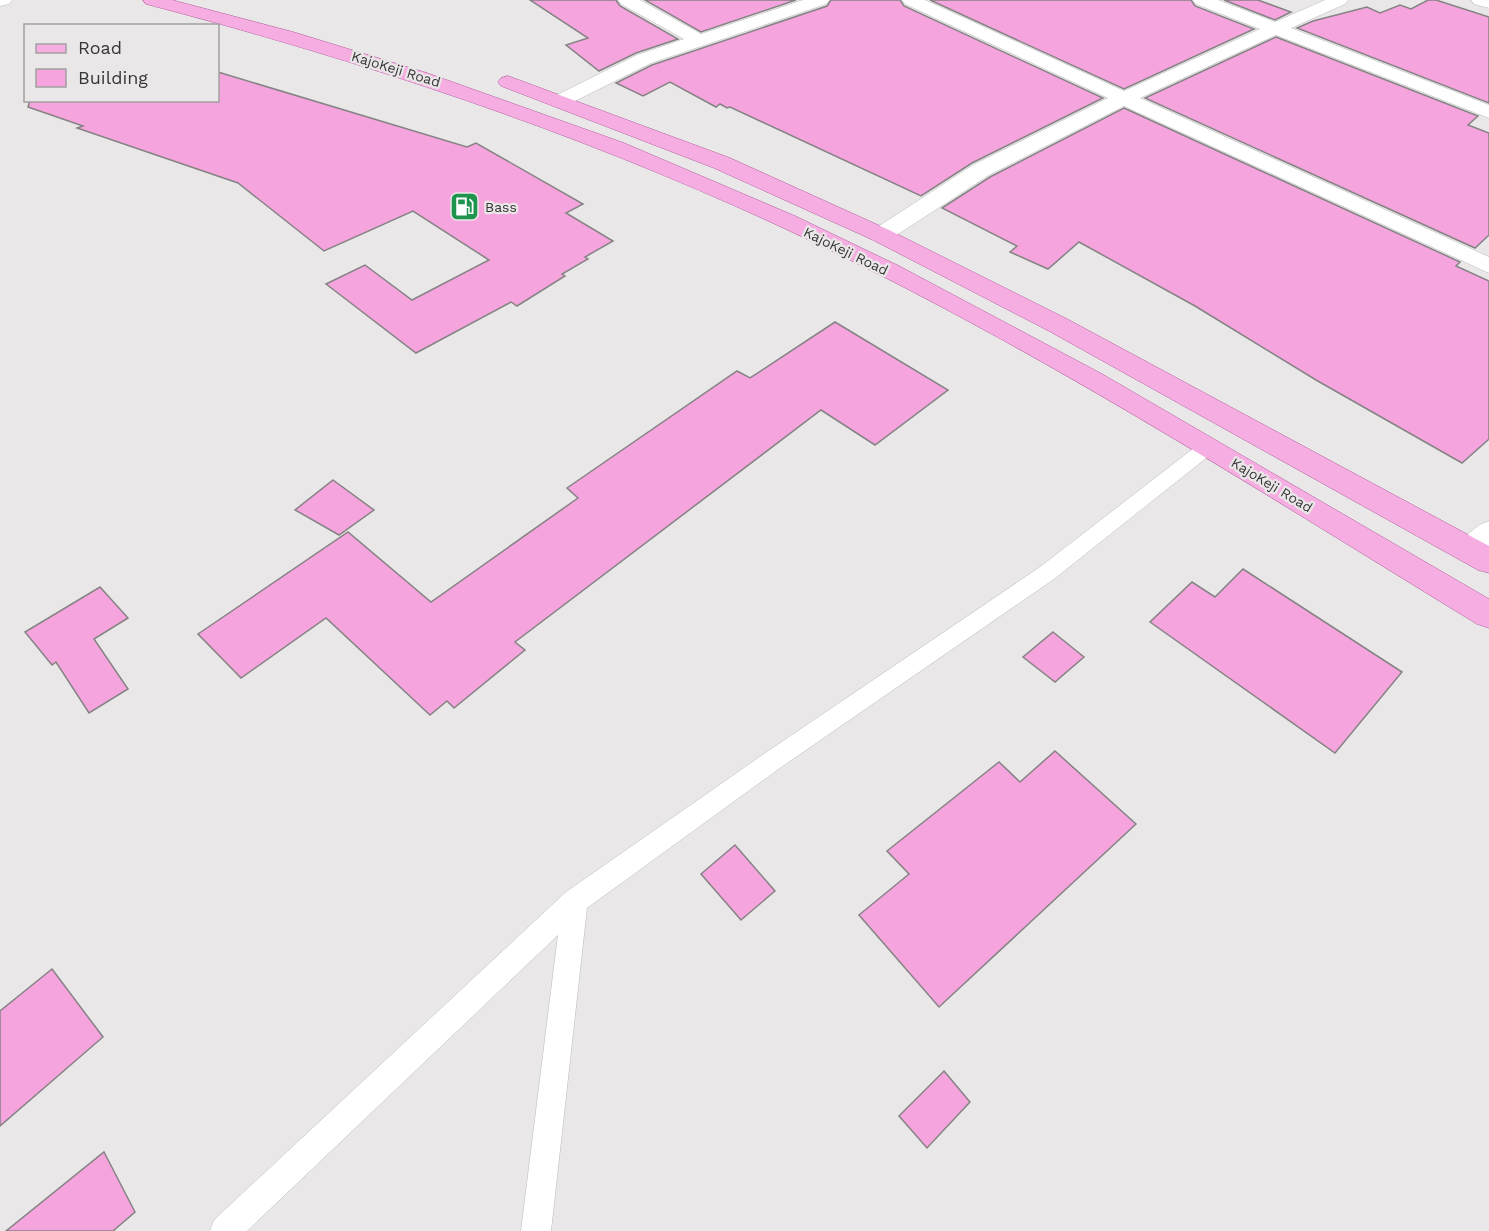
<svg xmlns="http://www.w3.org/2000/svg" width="1489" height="1231" viewBox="0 0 1489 1231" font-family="'Work Sans',sans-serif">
<rect width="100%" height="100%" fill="#eae7e9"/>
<g fill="#f5a4dd" stroke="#858384" stroke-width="1.5">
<path d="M530 0H616L620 6 678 39 636 53 599 71 566 45 588 38Z"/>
<path d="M645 0H796L701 32Z"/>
<path d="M831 0H900L904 6 1103 98 972 163 921 196 730 107 727 108 720 104 716 107 670 82 643 96 616 83 652 65 827 6Z"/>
<path d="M930 0H1191L1195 6 1254 29 1124 89Z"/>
<path d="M1224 0H1258L1291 12 1275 20Z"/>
<path d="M1428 0H1436L1489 17V103L1297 28 1313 21 1367 7 1380 13 1400 5 1411 9Z"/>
<path d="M1276 37 1478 116 1468 125 1489 133V235L1475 248 1145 98Z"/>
<path d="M218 72 467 147 476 143 583 204 566 213 613 241 585 257 588 259 562 274 565 276 517 306 511 302 416 353 326 284 365 265 412 300 489 260 413 211 324 251 238 183 77 128 83 126 28 107 30 100H218Z"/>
<path d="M1124 108 1460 262 1456 266 1489 281V439L1462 463 1316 380 1195 306 1079 242 1048 269 1010 252 1017 246 942 208 990 177Z"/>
<path d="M835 322 948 390 875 445 821 410 515 642 525 650 454 708 447 701 430 715 326 618 241 678 198 634 348 532 431 602 578 498 567 488 737 371 750 378Z"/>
<path d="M333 480 374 510 339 535 295 510Z"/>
<path d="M1243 569 1402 672 1335 753 1150 622 1192 582 1215 597Z"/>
<path d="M100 587 128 618 94 639 128 689 89 713 56 662 52 665 25 632Z"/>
<path d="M1053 632 1084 657 1055 682 1023 657Z"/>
<path d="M1055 751 1136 824 939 1007 859 915 909 874 887 851 999 762 1020 782Z"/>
<path d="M735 845 775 891 741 920 701 874Z"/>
<path d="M52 969 103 1037 0 1126V1011Z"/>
<path d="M944 1071 970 1102 927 1148 899 1116Z"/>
<path d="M104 1152 135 1212 113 1231H6Z"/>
</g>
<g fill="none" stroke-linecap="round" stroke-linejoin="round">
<defs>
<path id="service" d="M1209 440 1215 441 1218 446 1215 451 1054 579 777 770 587 908 551 1231H521L558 935 247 1231H210L214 1220 566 892 761 756 1040 567 1203 441Z"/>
<g id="minor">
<path d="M0 0H12L9 4 0 6Z"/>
<path d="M618 0H640L701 34 803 0H829L826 4 651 63 569 104H555L552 100 555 96 637 55 684 39 621 4Z"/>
<path d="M902 0H925L1124 91 1260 29 1196 4 1193 0H1218L1275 22 1325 0H1348L1345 4 1291 28 1489 105V118L1276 35 1140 98 1489 257V273L1124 106 989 175 889 240 881 242 873 240 869 235 873 230 973 165 1108 98 905 4Z"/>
<path d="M1471 0H1489V8L1474 4Z"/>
<path d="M1489 521V553C1480 563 1473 563 1461 560L1456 551C1464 537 1474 526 1489 521Z"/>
</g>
<g id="primary">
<path d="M143 0H172L293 32 427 73 624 143 795 216 899 266 1102 374 1489 599V628L1477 624C1248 484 1020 337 775 224 571 130 363 61 146 4Z"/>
<path d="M508 76 730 158 889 230 1067 319 1489 546V573L1478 570 1049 331 873 240 714 168 501 86 498 82 501 78Z"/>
</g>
</defs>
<use href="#service" stroke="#bcbabb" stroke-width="1"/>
<use href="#minor" stroke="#bcbabb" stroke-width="1"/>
<use href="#primary" stroke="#ae6099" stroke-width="1"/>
<use href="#service" fill="#fff" fill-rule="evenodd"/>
<use href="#minor" fill="#fff" fill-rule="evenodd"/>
<use href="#primary" fill="#f5ade2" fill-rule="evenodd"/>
</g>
<defs>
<symbol id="fuel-square" viewBox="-11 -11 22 22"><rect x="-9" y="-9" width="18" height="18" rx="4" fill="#1e944f" stroke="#eae7e9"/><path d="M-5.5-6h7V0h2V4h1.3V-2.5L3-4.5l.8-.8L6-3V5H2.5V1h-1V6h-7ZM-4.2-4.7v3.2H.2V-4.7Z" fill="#fff"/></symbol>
</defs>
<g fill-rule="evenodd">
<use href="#fuel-square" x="448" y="190" width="33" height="33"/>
</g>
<g text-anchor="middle" stroke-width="4.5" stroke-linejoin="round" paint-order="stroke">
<g font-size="14" fill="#373636" stroke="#eae7e9">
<text transform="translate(396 69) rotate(17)" y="5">KajoKeji Road</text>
<text transform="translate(846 251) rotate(26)" y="5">KajoKeji Road</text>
<text transform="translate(1272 485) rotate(31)" y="5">KajoKeji Road</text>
</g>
<g font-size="14" fill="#373636" stroke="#eae7e9" text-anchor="start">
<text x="485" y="212">Bass</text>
</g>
</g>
<rect x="24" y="24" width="195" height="78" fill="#eae7e9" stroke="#a2a0a1" stroke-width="1.5"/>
<rect x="36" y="44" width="30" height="9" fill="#f5ade2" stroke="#a2a0a1" stroke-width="1.5"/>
<text x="78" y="54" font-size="18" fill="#373636">Road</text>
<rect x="36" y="69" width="30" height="18" fill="#f5a4dd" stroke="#a2a0a1" stroke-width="1.5"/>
<text x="78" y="84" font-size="18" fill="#373636">Building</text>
</svg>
